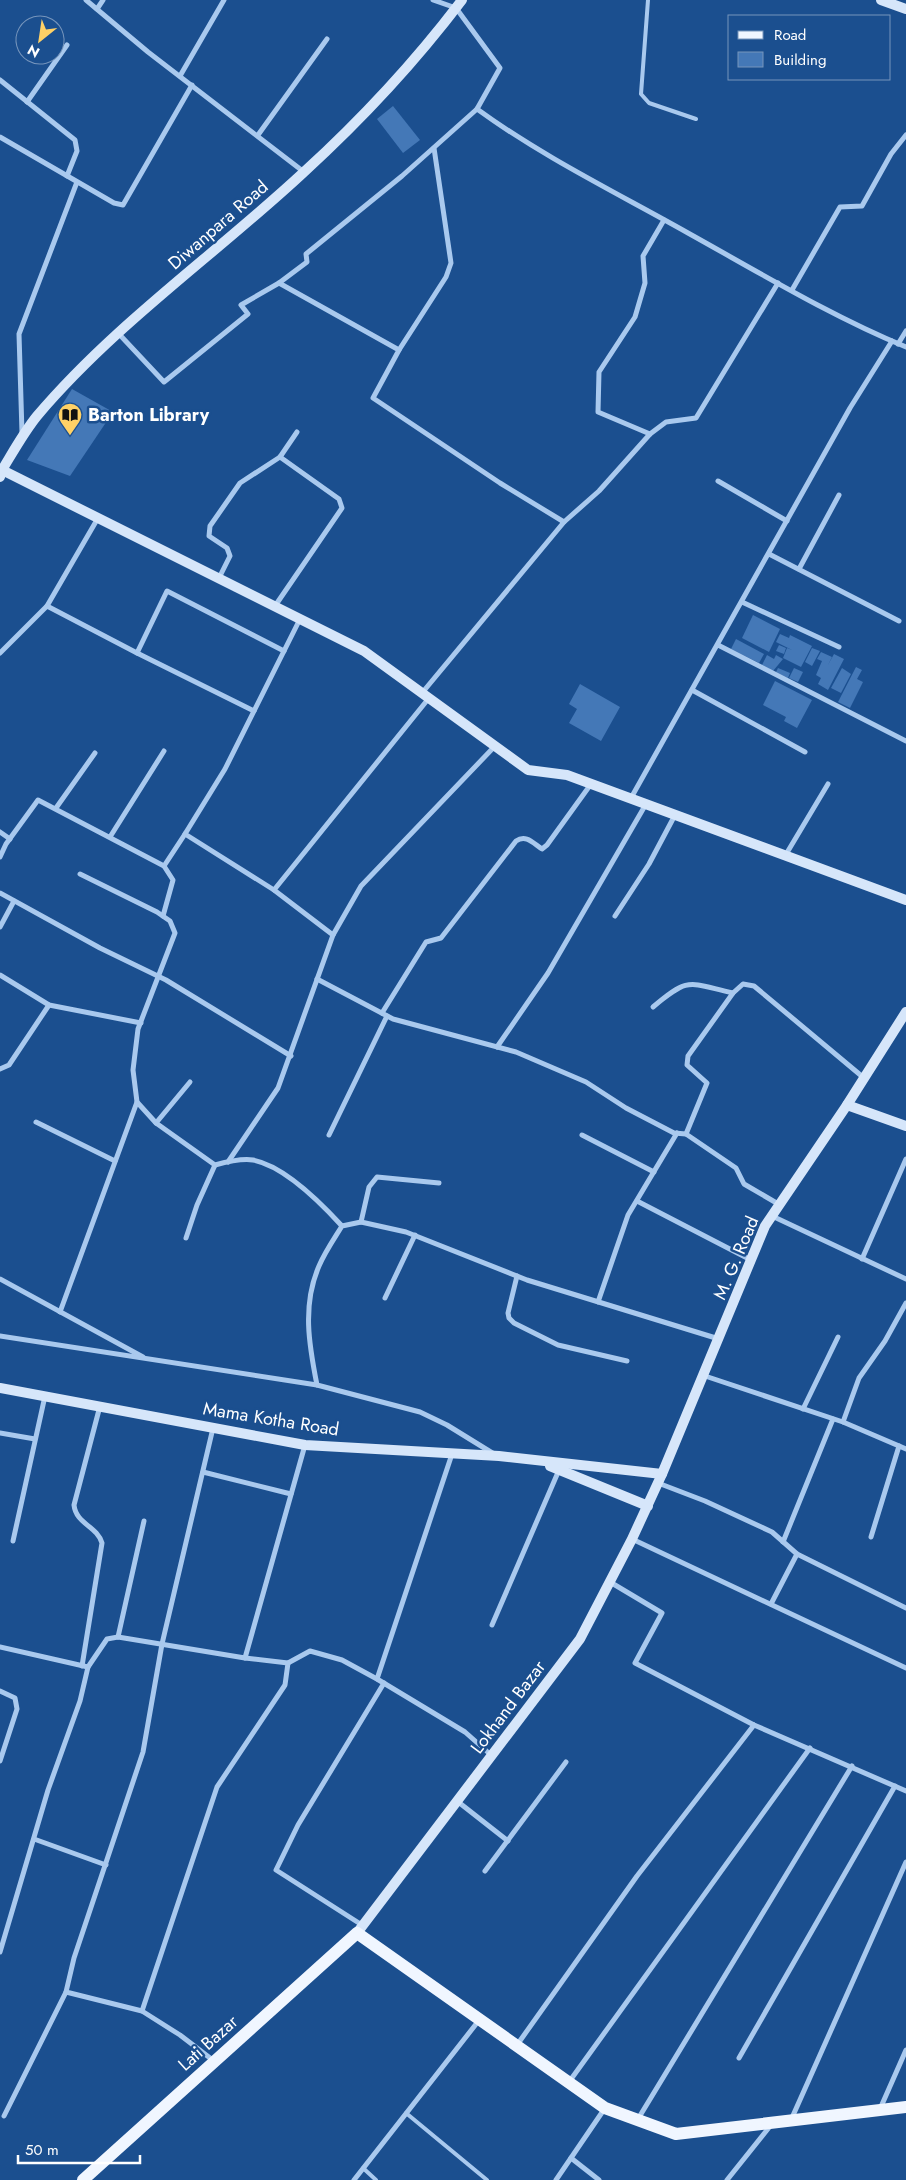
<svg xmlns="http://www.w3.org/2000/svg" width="906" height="2180" viewBox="0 0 906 2180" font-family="Jost,sans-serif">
<rect width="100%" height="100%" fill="#1b4f8f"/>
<g fill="#4478b7">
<path d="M393 106 420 140 403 153 377 119Z"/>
<path d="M72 389 113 412 70 476 27 460Z"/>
<path d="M753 615 780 629 769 652 742 638Z"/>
<path d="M780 634 789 638 790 635 812 646 801 667 783 658 787 648 792 650 776 642Z"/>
<path d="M736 639 764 654 759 663 731 649Z"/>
<path d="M779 645 786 648 784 654 776 651Z"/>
<path d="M812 648 820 651 812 666 805 662Z"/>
<path d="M821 652 832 657 828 665 834 654 844 659 828 690 818 684 821 678 816 675 822 661 817 659Z"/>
<path d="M767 655 774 659 776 655 783 659 773 671 762 665Z"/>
<path d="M856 667 862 670 857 679 863 682 850 708 838 702Z"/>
<path d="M778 668 790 673 788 678 776 672Z"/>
<path d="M794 668 803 672 798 682 789 678Z"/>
<path d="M842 668 851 674 841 693 831 688Z"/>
<path d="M775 681 812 700 797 728 784 721 786 717 763 705Z"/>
<path d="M580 684 620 707 601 741 569 723 577 709 569 704Z"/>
</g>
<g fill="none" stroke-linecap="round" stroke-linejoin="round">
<g stroke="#a9c9ee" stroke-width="4">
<path d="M648 0 641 94 649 103 696 119"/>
<path d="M406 2113 487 2180"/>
<path d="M363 2168 376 2180"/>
</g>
<g stroke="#a9c9ee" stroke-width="5">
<path d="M86 0 148 52 304 172"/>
<path d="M97 9 103 0"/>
<path d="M180 76 224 0"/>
<path d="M0 80 75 140 77 151 67 176"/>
<path d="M27 102 67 45"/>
<path d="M477 109C543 157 617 193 688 233 760 273 831 316 906 347"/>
<path d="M258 135 327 39"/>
<path d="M0 137 114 203 123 205 192 85"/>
<path d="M279 283 399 350 373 398 500 483 564 522 422 693"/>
<path d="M792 290 840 207 862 206 891 154 906 135"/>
<path d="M119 334 164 382 248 314 241 305 279 283 307 262 306 254 402 176 477 109 500 68 456 8 433 0"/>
<path d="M898 344 906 331"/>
<path d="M399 350 446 277 451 263 434 148"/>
<path d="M22 433 19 334 77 182"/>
<path d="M650 434 598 412 599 372 635 317 645 283 643 256 664 220"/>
<path d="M718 481 787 521"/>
<path d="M564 522 599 491 650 434 666 422 696 418 778 283"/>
<path d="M769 554 899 621"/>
<path d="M799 569 839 495"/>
<path d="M219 578 230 556 227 548 209 536 210 526 240 483 280 457 297 432"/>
<path d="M742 602 839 647"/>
<path d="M47 606 98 518"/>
<path d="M275 606 342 508 339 499 280 457"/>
<path d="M718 645 906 741"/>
<path d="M0 653 47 606 137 653 167 591 284 651"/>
<path d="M137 653 254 711"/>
<path d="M692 690 805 752"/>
<path d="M631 798 850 408 892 341"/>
<path d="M56 808 95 753"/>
<path d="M0 832 10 839"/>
<path d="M110 837 164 751"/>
<path d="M785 856 828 784"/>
<path d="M0 857 6 844 38 800 164 866 185 834"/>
<path d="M80 874 157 912 170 921 175 933 138 1029 133 1070 137 1102 156 1123 215 1165C226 1162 241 1158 253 1160 284 1166 321 1203 342 1226"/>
<path d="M274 890 185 834 225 769 300 619"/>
<path d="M0 893 100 948 166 980 291 1056"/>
<path d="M163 916 173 880 164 866"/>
<path d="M615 916 649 864 675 815"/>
<path d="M0 927 14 901"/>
<path d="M333 935 274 890 429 698"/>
<path d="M0 975 49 1005 141 1023"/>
<path d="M317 979 393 1019 516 1052 586 1082 626 1108 674 1133 686 1134 736 1168 744 1184 780 1205"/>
<path d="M653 1007C690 976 688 983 733 993"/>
<path d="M382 1013 426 942 441 938 516 841C526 834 533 843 542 849L547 845 591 784"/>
<path d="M497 1047 548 973 646 804"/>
<path d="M0 1069 9 1065 49 1005"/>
<path d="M36 1122 115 1161"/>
<path d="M156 1123 190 1082"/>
<path d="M686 1134 707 1083 687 1065 688 1056 733 993 743 984 754 986 864 1078"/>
<path d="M329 1135 387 1016"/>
<path d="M582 1135 654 1172"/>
<path d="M228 1162 278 1088 333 935 361 886 495 746"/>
<path d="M637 1201 751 1260"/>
<path d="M772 1216 906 1279"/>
<path d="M361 1222 369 1187 377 1177 439 1183"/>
<path d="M186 1238 197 1205 215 1165"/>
<path d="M862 1259 906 1159"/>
<path d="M517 1276 508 1313 509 1318 514 1323 558 1345 627 1361"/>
<path d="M0 1279 143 1357"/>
<path d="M385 1298 415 1235"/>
<path d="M598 1302 628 1215 677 1133"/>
<path d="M60 1312 137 1102"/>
<path d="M0 1336 317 1385"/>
<path d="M705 1376 843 1422 906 1449"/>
<path d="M803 1409 838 1337"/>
<path d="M843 1422 859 1378 885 1341 906 1303"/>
<path d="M213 1428 162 1644 143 1752 74 1958 66 1992 142 2011 180 2035 214 2061"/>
<path d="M0 1433 35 1439"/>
<path d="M494 1454 447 1425 420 1412 317 1385C309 1345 302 1305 319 1266 325 1252 334 1239 342 1226L361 1222 406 1232 527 1280 719 1339"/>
<path d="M203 1472 291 1494"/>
<path d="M658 1483 705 1501 772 1532 797 1554 906 1608"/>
<path d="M871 1537 899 1446"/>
<path d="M632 1539 906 1668"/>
<path d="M13 1541 45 1396"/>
<path d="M783 1542 833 1419"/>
<path d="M610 1582 662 1613 635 1663 754 1725 906 1791"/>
<path d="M771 1604 797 1554"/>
<path d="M492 1625 559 1470"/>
<path d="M118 1637 144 1521"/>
<path d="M0 1647 88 1667 107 1639 118 1637 245 1658 288 1663 310 1651 342 1660 377 1679 465 1732 491 1755"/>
<path d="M245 1658 305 1445"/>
<path d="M82 1666 102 1543C97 1526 76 1524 74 1505L100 1406"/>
<path d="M377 1679 452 1454"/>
<path d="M0 1691 15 1698 17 1709 0 1761"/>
<path d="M457 1801 508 1841"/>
<path d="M34 1839 106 1865"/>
<path d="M485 1871 566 1762"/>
<path d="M362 1925 276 1870 298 1825 384 1683"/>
<path d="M0 1952 48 1790 80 1701 88 1667"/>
<path d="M142 2011 217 1787 285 1685 288 1663"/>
<path d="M517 2045 637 1876 754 1725"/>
<path d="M739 2058 895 1786"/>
<path d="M569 2082 810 1748"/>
<path d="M880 2109 906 2050"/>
<path d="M4 2116 66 1992"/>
<path d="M638 2119 852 1766"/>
<path d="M791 2120 906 1862"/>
<path d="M571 2158 599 2180"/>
<path d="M354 2180 480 2019"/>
<path d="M556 2180 605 2108"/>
<path d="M727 2180 771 2125"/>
</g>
<g stroke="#d6e6fa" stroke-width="10">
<path d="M881 0 906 9"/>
<path d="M0 469 364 651 528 770 567 775 906 900"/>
<path d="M0 477 2 470C13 452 24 432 37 416 115 324 216 254 304 172 362 119 415 62 462 0"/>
<path d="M847 1105 906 1126"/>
<path d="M0 1388 305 1445 499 1456 662 1474"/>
<path d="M550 1466 648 1506"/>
<path d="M357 1933 580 1639 632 1539 662 1474 765 1226 847 1105 906 1012"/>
</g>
<path stroke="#f0f6ff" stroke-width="12" d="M83 2180 357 1933 605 2108 676 2134 906 2107"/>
</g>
<defs>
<symbol id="library-pin" viewBox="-11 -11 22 30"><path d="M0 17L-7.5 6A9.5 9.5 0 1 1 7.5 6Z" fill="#ffd166" stroke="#1b4f8f"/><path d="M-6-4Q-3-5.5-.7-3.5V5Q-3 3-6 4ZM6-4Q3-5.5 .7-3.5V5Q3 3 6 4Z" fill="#111"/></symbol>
</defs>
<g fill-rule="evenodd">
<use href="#library-pin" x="56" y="401" width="28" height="38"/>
</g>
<g text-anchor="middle" stroke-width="5" stroke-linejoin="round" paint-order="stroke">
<g font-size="18" fill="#fff" stroke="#1b4f8f">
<text transform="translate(218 225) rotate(-41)" y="6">Diwanpara Road</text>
<text transform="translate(736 1258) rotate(-67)" y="6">M. G. Road</text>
<text transform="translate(271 1419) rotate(9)" y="6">Mama Kotha Road</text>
<text transform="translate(508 1707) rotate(-53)" y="6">Lokhand Bazar</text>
<text transform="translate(208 2043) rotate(-42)" y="6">Lati Bazar</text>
</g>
<g font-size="18" font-weight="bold" fill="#fff" stroke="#1b4f8f" text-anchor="start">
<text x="88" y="421">Barton Library</text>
</g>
</g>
<rect x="728" y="15" width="162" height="65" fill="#1b4f8f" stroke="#7695bc"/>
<rect x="738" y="31" width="25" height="8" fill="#f0f6ff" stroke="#7695bc"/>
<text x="774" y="40" font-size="15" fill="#ffffff">Road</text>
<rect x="738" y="52" width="25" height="15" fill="#4478b7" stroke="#7695bc"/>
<text x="774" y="65" font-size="15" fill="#ffffff">Building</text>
<g transform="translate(40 40) rotate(210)"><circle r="24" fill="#1b4f8f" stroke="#7695bc"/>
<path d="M0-4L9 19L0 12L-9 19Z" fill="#ffd166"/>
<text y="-8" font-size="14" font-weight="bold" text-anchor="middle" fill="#ffffff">N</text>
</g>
<path d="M18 2155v8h122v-8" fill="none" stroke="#ffffff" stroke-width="2.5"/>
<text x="25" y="2155" font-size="15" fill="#ffffff" stroke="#1b4f8f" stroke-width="4" paint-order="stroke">50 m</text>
</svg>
